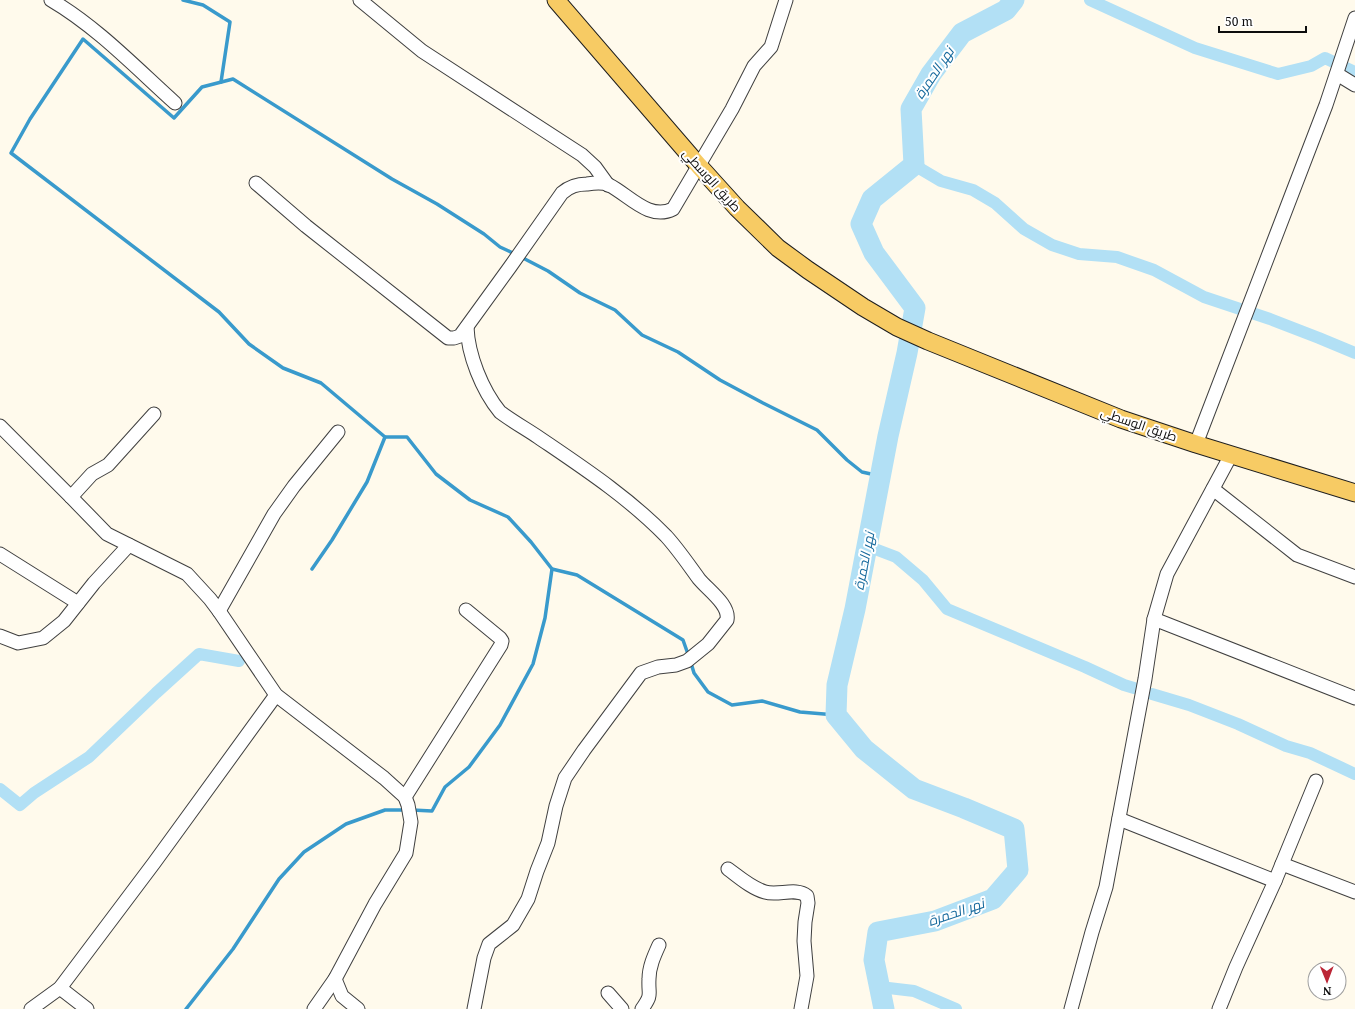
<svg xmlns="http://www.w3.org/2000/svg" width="1355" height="1009" viewBox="0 0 1355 1009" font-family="'Noto Serif',Cairo,serif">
<rect width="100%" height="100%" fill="#fffaec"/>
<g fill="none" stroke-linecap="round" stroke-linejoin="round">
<g stroke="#399acc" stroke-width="3.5">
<path d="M183 0 203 5 230 22 221 82"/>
<path d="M515 254 500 247 484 234 437 204 392 179 233 79 202 87 174 118 83 39 30 119 11 153 219 312 249 344 283 368 321 383 385 437H407L436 474 470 500 508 517 531 542 552 569 577 575 683 640 689 657"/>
<path d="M521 257 548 271 580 293 615 310 642 335 678 352 720 380 763 403 817 430 847 460 862 472 880 476"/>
<path d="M312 569 332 540 367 482 385 437"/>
<path d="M691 663 694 673 708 692 732 705 762 701 800 712 836 715"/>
<path d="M412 810 432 811 445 787 469 767 500 725 533 664 545 618 552 569"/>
<path d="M186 1009 233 949 279 879 304 852 346 824 385 810H406"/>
</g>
<g stroke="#b2e0f5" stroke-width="12">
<path d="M1090 0 1195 48 1278 74 1311 66 1325 58 1355 72"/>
<path d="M914 165 941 181 973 190 995 203 1024 229 1052 245 1079 254 1117 257 1154 270 1204 297 1270 319 1319 338 1355 353"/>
<path d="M867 546 896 557 923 580 947 609 1085 667 1124 685 1134 688"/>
<path d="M1152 694 1189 705 1238 724 1286 746 1310 753 1355 774"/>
<path d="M0 789 20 805 34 793 89 757 156 693 199 654 239 661"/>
<path d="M880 987 914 991 956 1009"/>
</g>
<path stroke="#b2e0f5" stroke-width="21" d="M884 1009 874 960 878 932 935 921 993 899 1018 870 1014 829 964 808 914 789 864 749 836 715 837 685 855 609 888 436 907 353 915 308 874 253 861 224 872 199 914 165 911 109 931 74 962 33 1006 10 1014 0"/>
<defs>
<g id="minor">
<path d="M51 0C97 27 135 67 175 103"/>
<path d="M360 0 422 51 582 155 595 167 608 185"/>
<path d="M1337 74 1355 85"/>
<path d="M256 183 306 226 448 338H454L460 336 510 267 562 193C570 186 577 184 587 184 594 183 603 182 609 185 629 195 649 221 673 209L732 109 754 66 771 47 786 0"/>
<path d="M467 327C468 355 482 390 500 412 512 421 526 429 538 437 582 467 628 497 666 536 678 549 688 564 699 579 708 590 730 605 727 620L708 644 687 661 676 665 658 667 641 673 584 750 565 778 556 806 548 843 537 871 528 899 513 925 489 944 484 958 474 1009"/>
<path d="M0 426 71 497 107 534 187 574 210 599 219 611 276 695 384 778 405 797 408 805 411 822 406 853 375 904 335 979 314 1009"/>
<path d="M1196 444 1326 105 1355 18"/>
<path d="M1213 489 1297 555 1355 577"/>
<path d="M71 497 92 474 108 465 154 414"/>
<path d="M0 554 78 603"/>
<path d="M219 611 274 514 294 486 338 432"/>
<path d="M1154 619 1355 698"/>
<path d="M0 636 18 643 43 638 64 621 94 583 129 545"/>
<path d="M405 797 501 645 502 641 500 638 466 610"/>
<path d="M1119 819 1275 881"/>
<path d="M1282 864 1355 892"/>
<path d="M728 869C739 877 751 888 765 892 778 896 796 887 807 896L808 903 805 922 804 941 807 976 801 1009"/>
<path d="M335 979 342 996 358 1009"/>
<path d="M60 988 87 1009"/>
<path d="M608 993 622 1009"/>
<path d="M31 1009 60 988 154 863 276 695"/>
<path d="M642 1009C653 993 648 996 649 979 649 967 654 956 659 945"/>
<path d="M1071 1009 1092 932 1106 887 1145 679 1154 619 1167 574 1231 455"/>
<path d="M1219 1009 1236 967 1275 881 1316 781"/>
</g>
<path id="major" d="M556 0 699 166 737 208 778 248 808 270 863 307 897 327 928 341 1121 419 1196 444 1355 493"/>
</defs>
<use href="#minor" stroke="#404040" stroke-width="15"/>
<use href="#major" stroke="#1e1e1e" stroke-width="19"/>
<use href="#minor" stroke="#fff" stroke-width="13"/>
<use href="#major" stroke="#f7cb64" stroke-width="17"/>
</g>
<g text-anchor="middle" stroke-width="4" stroke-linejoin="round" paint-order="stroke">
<g font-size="13" fill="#0d0d0d" stroke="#fff">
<text transform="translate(712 180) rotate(48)" y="5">طريق الوسطي</text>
<text transform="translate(1139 424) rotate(19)" y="5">طريق الوسطي</text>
</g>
<g font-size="14" font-style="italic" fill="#176a9d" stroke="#fff">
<text transform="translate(934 73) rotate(-56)" y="5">نهر الحمرة</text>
<text transform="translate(864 561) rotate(-79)" y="5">نهر الحمرة</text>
<text transform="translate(956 912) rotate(-19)" y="5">نهر الحمرة</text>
</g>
</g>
<g transform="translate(1327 981) rotate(179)"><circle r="19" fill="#ffffff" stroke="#9e9e9e"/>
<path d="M0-3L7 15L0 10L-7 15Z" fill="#bb2636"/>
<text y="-6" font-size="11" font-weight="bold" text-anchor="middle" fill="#0d0d0d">N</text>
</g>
<path d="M1219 26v6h87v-6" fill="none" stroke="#0d0d0d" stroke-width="2"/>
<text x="1225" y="26" font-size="12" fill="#0d0d0d" stroke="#ffffff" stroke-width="3" paint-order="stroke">50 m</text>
</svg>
